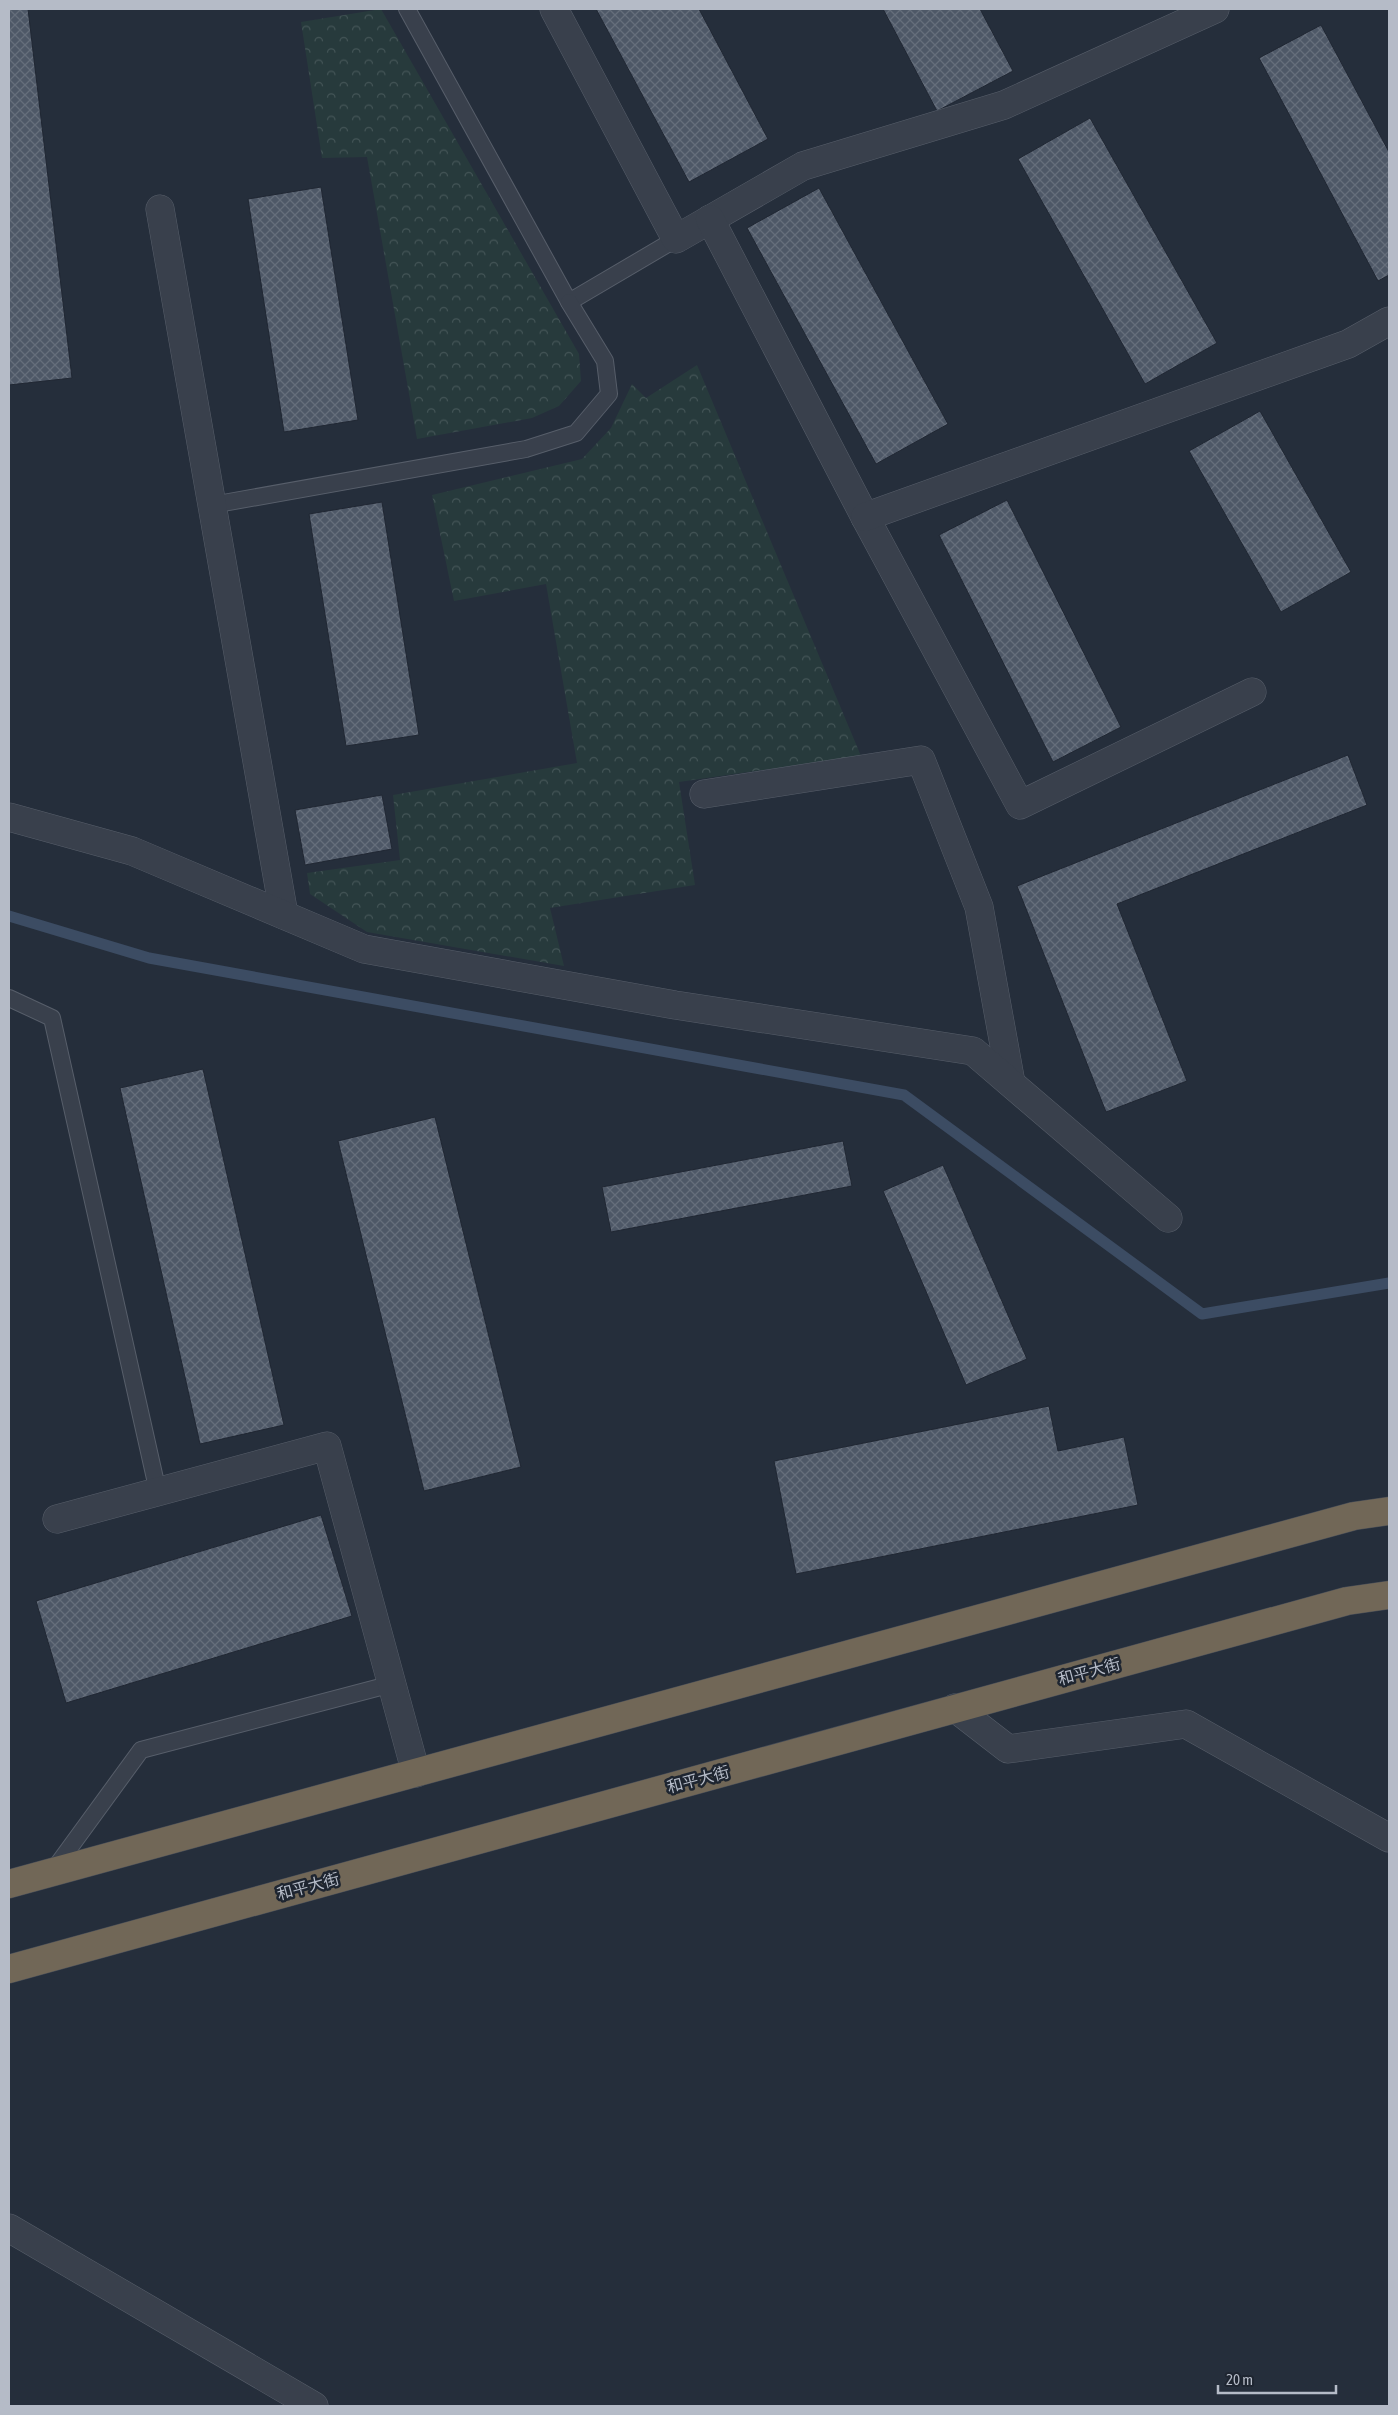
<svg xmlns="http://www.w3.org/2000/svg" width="1398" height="2415" viewBox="0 0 1398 2415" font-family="'Asap Condensed','Noto Sans SC',sans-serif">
<defs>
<pattern id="forest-crowns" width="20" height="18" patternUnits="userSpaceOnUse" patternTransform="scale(1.25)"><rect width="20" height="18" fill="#273a3c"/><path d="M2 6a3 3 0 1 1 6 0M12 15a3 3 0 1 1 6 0" fill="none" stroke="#445557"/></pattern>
<pattern id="building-cross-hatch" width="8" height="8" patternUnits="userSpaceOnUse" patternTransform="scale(1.25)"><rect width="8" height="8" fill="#4e5867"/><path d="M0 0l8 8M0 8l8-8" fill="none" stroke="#656e7b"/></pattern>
</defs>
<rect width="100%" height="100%" fill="#252e3b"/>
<g fill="url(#forest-crowns)">
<path d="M381 9 579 354 581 381 559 406 532 418 417 439 367 157 322 158 301 22Z"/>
<path d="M697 365 861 756 679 782 695 885 550 908 564 966 367 932 310 894 307 873 400 860 393 795 577 763 546 584 454 601 432 495 582 459 611 428 632 384 646 398Z"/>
</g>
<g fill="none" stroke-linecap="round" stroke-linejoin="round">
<path stroke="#3c4c63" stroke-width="11" d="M9 916 149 958 904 1095 1202 1314 1389 1283"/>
</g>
<g fill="url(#building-cross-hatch)" stroke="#202733">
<path d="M9 9H28L72 378 9 385Z"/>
<path d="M596 9H699L768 139 689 182Z"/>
<path d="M883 9H980L1013 71 937 111Z"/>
<path d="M1321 25 1389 152V275L1378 281 1259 58Z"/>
<path d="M1090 118 1217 343 1145 384 1018 159Z"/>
<path d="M321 187 358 420 284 432 248 199Z"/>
<path d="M819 188 948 424 876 464 747 228Z"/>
<path d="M1260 411 1351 572 1281 612 1189 451Z"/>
<path d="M1007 500 1121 727 1053 762 939 535Z"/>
<path d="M382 502 419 735 346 746 309 514Z"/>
<path d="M1348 755 1367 805 1117 904 1187 1081 1106 1112 1017 886Z"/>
<path d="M382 795 392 849 305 865 295 810Z"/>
<path d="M203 1069 284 1425 200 1444 120 1088Z"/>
<path d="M435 1117 521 1467 424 1491 338 1141Z"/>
<path d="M843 1141 852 1186 611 1232 602 1187Z"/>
<path d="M943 1165 1027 1359 966 1385 883 1191Z"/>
<path d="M1049 1406 1058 1451 1124 1437 1138 1505 796 1574 774 1461Z"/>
<path d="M321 1515 352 1616 66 1703 36 1601Z"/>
</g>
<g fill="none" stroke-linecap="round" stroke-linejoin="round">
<defs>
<g id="lane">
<path d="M407 9 569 302 676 239"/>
<path d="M212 505 526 449 576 433 609 394 605 361 569 302"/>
<path d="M9 998 52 1018 158 1492"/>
<path d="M52 1872 141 1750 392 1684"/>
</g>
<g id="street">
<path d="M554 9 676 239 803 166 1004 105 1215 9"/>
<path d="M160 209 284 915"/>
<path d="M710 219 865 517 1020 805 1252 692"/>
<path d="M865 517 1348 344 1389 321"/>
<path d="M704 794 921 760 979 907 1011 1083"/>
<path d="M9 817 132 851 364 949 675 1005 973 1051 1168 1218"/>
<path d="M57 1519 327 1446 416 1773"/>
<path d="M955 1708 1008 1749 1186 1724 1389 1838"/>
<path d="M9 2228 314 2406"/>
</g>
<g id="highway">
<path d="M9 1884 1354 1516 1389 1511"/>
<path d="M9 1969 1347 1601 1389 1595"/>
</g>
</defs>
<use href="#lane" stroke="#575e6a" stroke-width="18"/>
<use href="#street" stroke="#575e6a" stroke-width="29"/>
<use href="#highway" stroke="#444b57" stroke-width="29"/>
<use href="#lane" stroke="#39404c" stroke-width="16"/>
<use href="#street" stroke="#39404c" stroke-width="28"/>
<use href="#highway" stroke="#716757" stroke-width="28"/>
</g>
<g text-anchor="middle" stroke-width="5" stroke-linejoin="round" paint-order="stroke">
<g font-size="16" fill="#b5bbc7" stroke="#1e2530">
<text transform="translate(1089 1671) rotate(-15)" y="6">和平大街</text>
<text transform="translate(698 1779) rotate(-15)" y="6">和平大街</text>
<text transform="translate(308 1886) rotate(-15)" y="6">和平大街</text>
</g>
</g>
<rect width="1398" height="2415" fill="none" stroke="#b5bbc7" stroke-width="20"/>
<path d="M1218 2385v8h118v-8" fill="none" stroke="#b5bbc7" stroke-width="2.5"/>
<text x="1226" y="2385" font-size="15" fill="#b5bbc7" stroke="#1e2530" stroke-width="4" paint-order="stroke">20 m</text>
</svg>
